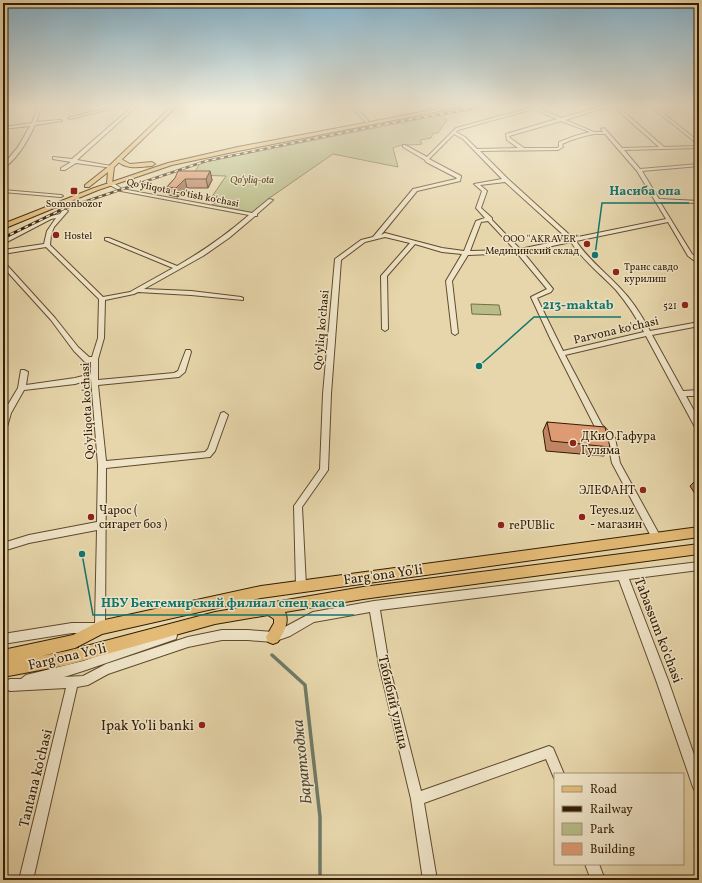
<svg xmlns="http://www.w3.org/2000/svg" width="702" height="883" viewBox="0 0 702 883" font-family="Vollkorn,serif">
<rect width="100%" height="100%" fill="#e7d6ab"/>
<filter id="stains"><feTurbulence type="fractalNoise" baseFrequency=".005" numOctaves="4"/><feColorMatrix values="0 0 0 0 .2 0 0 0 0 .09 0 0 0 0 .02 0 0 0 .5 -.17"/></filter>
<radialGradient id="worn" r=".72"><stop offset=".6" stop-color="#630" stop-opacity="0"/><stop offset="1" stop-color="#630" stop-opacity=".3"/></radialGradient>
<g fill="#b8bd87" stroke="#766c44">
<path d="M440 115 447 120 438 133H433L431 138 420 140 422 144C412 146 402 143 393 148L398 167 333 154 268 199 254 213 212 205 215 203 209 201 226 176 193 175 200 163Z"/>
<path d="M471 304 499 305 501 315 472 314Z"/>
</g>
<g fill="none" stroke-linecap="round" stroke-linejoin="round">
<path stroke="#6f7a68" stroke-width="3.5" d="M272 655 305 685 320 817V880"/>
<defs>
<g id="minor">
<path d="M38 106H42L36 122 60 120 62 121 35 125C28 140 17 160 3 168V165L18 147 30 126 3 129V127L32 123Z"/>
<path d="M116 106H122L70 119 68 118Z"/>
<path d="M133 106H137L77 160 111 166H113V168L76 163 65 170H61V168L71 162 53 159V157L72 159Z"/>
<path d="M428 106H432L428 110 426 109Z"/>
<path d="M537 106H543L537 108 561 118 604 106H610L565 120 594 132H603L601 129 604 128 622 148 659 147 613 106H617L664 147 699 146V148L624 150 640 169 699 164V166L642 171 659 199 699 201V203L660 202 692 254 699 259V264L688 256 668 222 576 241C588 259 605 272 620 288 632 300 642 316 650 331L699 322V326L652 335 683 391 699 390V396H686L699 420V430L696 429 646 336 565 355 602 425 615 438 620 463 659 534 661 537 659 540 656 541 653 540 612 463 607 439 595 427 550 338 531 297 547 289 517 253 468 255 452 281 458 333 455 335 452 333 446 281 462 254 442 252 415 244 387 276 388 329 385 331 382 329 381 276 410 243 385 237 365 242 341 260 331 394 328 470 302 507 306 586 304 589 301 591 298 589 296 586 294 506 320 469 323 394 335 259 361 240 373 237 413 189 456 179 457 178 426 162 425 160 403 147V145H405L427 157 456 128ZM533 109 557 119 506 134 507 140 518 148 477 149 465 137 456 132 458 130ZM561 121 590 132 575 136 559 142V147L557 148H524L510 138 509 136ZM454 134 463 139 502 179 474 184 482 191 476 208 485 218 476 221 464 251 442 248 385 233 381 235 417 191 460 181 461 176 429 159ZM594 134H605L637 171 666 219 573 238 508 179 480 151 558 150 563 147 562 144C573 139 583 136 594 134ZM505 182 568 239 520 249 492 220V218L481 208 487 191 480 185ZM488 221 515 250 470 251 481 222ZM571 242C583 261 601 274 616 290 627 303 636 317 644 332L563 351 537 298 551 292 553 289 523 252Z"/>
<path d="M650 106H654L699 142V145Z"/>
<path d="M353 107H355L368 120V122H366L353 109Z"/>
<path d="M108 182H112L122 189 252 213 269 199 273 200 257 214V216H255L229 238 203 256 144 289 191 291 241 297 243 298V300L191 295 138 292 134 294 105 300 104 338 98 359V380L174 373 178 371 186 350H190L191 352 185 372 179 377 98 385 106 461 205 452 208 449 221 413 224 412 228 415 215 451 210 457 106 468 105 628 104 632 100 633H72L3 644V634L72 623H95L97 530 29 543 3 551V543L29 535 97 522 98 465 91 379 75 384 24 390 11 413 7 427 3 430V413L18 388 21 370H24L28 372 26 385 75 378 91 374V362H85L74 351 51 320 3 267V262L5 263 55 318 78 347 89 357H92L98 338 99 299 46 247 3 254V250L44 244 47 231 56 218 51 219 5 243 3 244V240L47 217 60 214 62 211 53 205 57 204 68 211 54 227 51 235 50 245 103 297 130 292 173 268 105 240V238H109L177 266C203 251 226 235 249 215L121 191 108 184Z"/>
<path d="M3 190 61 195 63 196 61 197 3 192Z"/>
<path d="M699 562V570L629 579 668 680 699 769V793L695 791 693 787 656 680 619 580 380 610 389 665 421 791 549 746 553 748 564 774H555V779L554 778 546 759 424 803 437 880H423L411 799 379 665 370 612 314 622 290 636 273 642 248 640H222L188 647 108 674 88 685 77 687 33 880H19L66 688 10 691 6 689 4 685 6 681 10 679H21L26 675 83 661 172 630 176 631 177 635 176 639 83 671 64 677 83 676 106 664 188 637 222 630H248L273 632 283 628 313 612 374 601Z"/>
<path d="M585 864H599L605 880H591Z"/>
</g>
<g id="major">
<path d="M172 106H177L114 167 112 184 107 183 108 172 89 187H85V185L109 166Z"/>
<path d="M699 527V537L261 598 102 634 75 648 42 656 67 651 215 612 363 587 699 544V554L363 599 285 612C290 623 283 633 278 642L273 644 268 642 266 637 274 623V619L268 615 215 624 67 665 3 677V650L73 635 100 621 261 586Z"/>
</g>
<g id="highway">
<path d="M454 106H465L238 151 172 165 98 190 3 229V224L94 188 168 163 238 147Z"/>
<path d="M117 159H121L130 164 152 162 155 164 152 166C139 167 126 170 116 160Z"/>
</g>
</defs>
<use href="#minor" stroke="#604a2c" stroke-width="2"/>
<use href="#major" stroke="#331c02" stroke-width="2"/>
<use href="#highway" stroke="#331c02" stroke-width="2"/>
<use href="#minor" fill="#efe4c8" fill-rule="evenodd"/>
<use href="#major" fill="#e4bb76" fill-rule="evenodd"/>
<use href="#highway" fill="#e4bb76" fill-rule="evenodd"/>
<defs>
<path id="rail" d="M3 238 63 209 206 161 380 125 488 106"/>
</defs>
<use href="#rail" stroke="#331c02" stroke-width="2.5"/>
<use href="#rail" stroke="#efe4c8" stroke-width="1.5" stroke-dasharray="4" stroke-linecap="butt"/>
</g>
<g fill="#bf8463" stroke="#331c02">
<path d="M210 171 212 180 208 188H187L178 197 169 195 167 187 175 178Z"/>
<path d="M547 422 610 447 604 456 546 451 543 431Z"/>
<path d="M699 479V500L690 486 696 480Z"/>
</g>
<g fill="#9b6c50" stroke="#331c02">
<path d="M210 171 212 180 208 188 206 179Z"/>
<path d="M185 179 187 188 178 197 176 188Z"/>
</g>
<g fill="#de9a73" stroke="#331c02">
<path d="M178 171H210L206 179H185L176 188 167 187 175 178Z"/>
<path d="M547 422 605 427 610 447 551 441Z"/>
<path d="M699 479V484L696 480Z"/>
</g>
<linearGradient id="sky" x2="0" y2="1"><stop stop-color="#87b6d0"/><stop offset="0.46" stop-color="#f4edd9"/><stop offset="1" stop-color="#f4edd9" stop-opacity="0"/></linearGradient>
<rect width="702" height="230" fill="url(#sky)"/>
<g fill="#8f2418" stroke="#efe4c8" stroke-width="1.5">
<rect x="70" y="187" width="8" height="8" rx="2"/>
<circle cx="56" cy="235" r="4"/>
<circle cx="587" cy="244" r="4"/>
<circle cx="616" cy="272" r="4"/>
<circle cx="685" cy="305" r="4"/>
<circle cx="573" cy="443" r="4"/>
<circle cx="643" cy="490" r="4"/>
<circle cx="91" cy="517" r="4"/>
<circle cx="582" cy="517" r="4"/>
<circle cx="501" cy="525" r="4"/>
<circle cx="202" cy="725" r="4"/>
</g>
<g text-anchor="middle" stroke-width="3" stroke-linejoin="round" paint-order="stroke">
<g font-size="10" font-style="italic" fill="#5b4c2a" stroke="#efe4c8">
<text x="252" y="183">Qo‘yliq-ota</text>
</g>
<g font-size="10" fill="#331c02" stroke="#efe4c8">
<text transform="translate(183 192) rotate(11)" y="4">Qo'yliqota 1-o'tish ko'chasi</text>
</g>
<g font-size="10" fill="#331c02" stroke="#efe4c8" text-anchor="start">
<text x="74" y="207" text-anchor="middle">Somonbozor</text>
<text x="64" y="239">Hostel</text>
<text x="579" y="242" text-anchor="end">ООО "AKRAVER"<tspan x="579" dy="12">Медицинский склад</tspan></text>
<text x="624" y="270">Транс савдо<tspan x="624" dy="12">курилиш</tspan></text>
<text x="677" y="309" text-anchor="end">521</text>
</g>
<g font-size="12" fill="#331c02" stroke="#efe4c8">
<text transform="translate(321 330) rotate(-85)" y="4">Qo'yliq ko'chasi</text>
<text transform="translate(616 330) rotate(-13)" y="4">Parvona ko'chasi</text>
<text transform="translate(87 411) rotate(-93)" y="4">Qo'yliqota ko'chasi</text>
</g>
<g font-size="12" fill="#331c02" stroke="#efe4c8" text-anchor="start">
<text x="581" y="440">ДКиО Гафура<tspan x="581" dy="14">Гуляма</tspan></text>
<text x="635" y="494" text-anchor="end">ЭЛЕФАНТ</text>
<text x="99" y="514">Чарос (<tspan x="99" dy="14">сигарет боз )</tspan></text>
<text x="590" y="514">Teyes.uz<tspan x="590" dy="14">- магазин</tspan></text>
<text x="509" y="529">rePUBlic</text>
</g>
<g font-size="14" fill="#331c02" stroke="#efe4c8">
<text transform="translate(383 574) rotate(-8)" y="5">Farg'ona Yo'li</text>
<text transform="translate(659 630) rotate(69)" y="5">Tabassum ko'chasi</text>
<text transform="translate(67 656) rotate(-13)" y="5">Farg'ona Yo'li</text>
<text transform="translate(394 702) rotate(77)" y="5">Табибий улица</text>
<text transform="translate(35 778) rotate(-76)" y="5">Tantana ko'chasi</text>
</g>
<g font-size="14" fill="#331c02" stroke="#efe4c8" text-anchor="end">
<text x="194" y="730">Ipak Yo'li banki</text>
</g>
<g font-size="16" font-style="italic" fill="#514b35" stroke="#efe4c8">
<text transform="translate(301 762) rotate(-96)" y="6">Баратходжа</text>
</g>
</g>
<path fill="none" stroke="#0f766e" stroke-width="1.5" d="M595 255L602 203H689M479 366L534 317H621M82 554L93 615H354"/>
<g fill="#0f766e" stroke="#efe4c8" stroke-width="1.5">
<circle cx="595" cy="255" r="4"/>
<circle cx="479" cy="366" r="4"/>
<circle cx="82" cy="554" r="4"/>
</g>
<g font-size="13" text-anchor="middle" font-weight="bold" fill="#0f766e" stroke="#efe4c8" stroke-width="3" stroke-linejoin="round" paint-order="stroke">
<text x="645" y="195">Насиба опа</text>
<text x="578" y="309">213-maktab</text>
<text x="223" y="607">НБУ Бектемирский филиал спец касса</text>
</g>
<rect width="702" height="883" fill="none" stroke="#e7d6ab" stroke-width="16"/>
<rect x="4" y="4" width="694" height="875" fill="none" stroke="#331c02" stroke-width="2"/>
<rect x="8" y="8" width="686" height="867" fill="none" stroke="#331c02"/>
<rect x="554" y="773" width="130" height="92" fill="#efe4c8" stroke="#a49479"/>
<rect x="562" y="786" width="20" height="6" fill="#e4bb76" stroke="#a49479"/>
<text x="590" y="793" font-size="12" fill="#331c02">Road</text>
<rect x="562" y="806" width="20" height="6" fill="#331c02" stroke="#a49479"/>
<text x="590" y="813" font-size="12" fill="#331c02">Railway</text>
<rect x="562" y="823" width="20" height="12" fill="#b8bd87" stroke="#a49479"/>
<text x="590" y="833" font-size="12" fill="#331c02">Park</text>
<rect x="562" y="843" width="20" height="12" fill="#de9a73" stroke="#a49479"/>
<text x="590" y="853" font-size="12" fill="#331c02">Building</text>
<rect width="100%" height="100%" filter="url(#stains)"/>
<rect width="100%" height="100%" fill="url(#worn)"/>
</svg>
